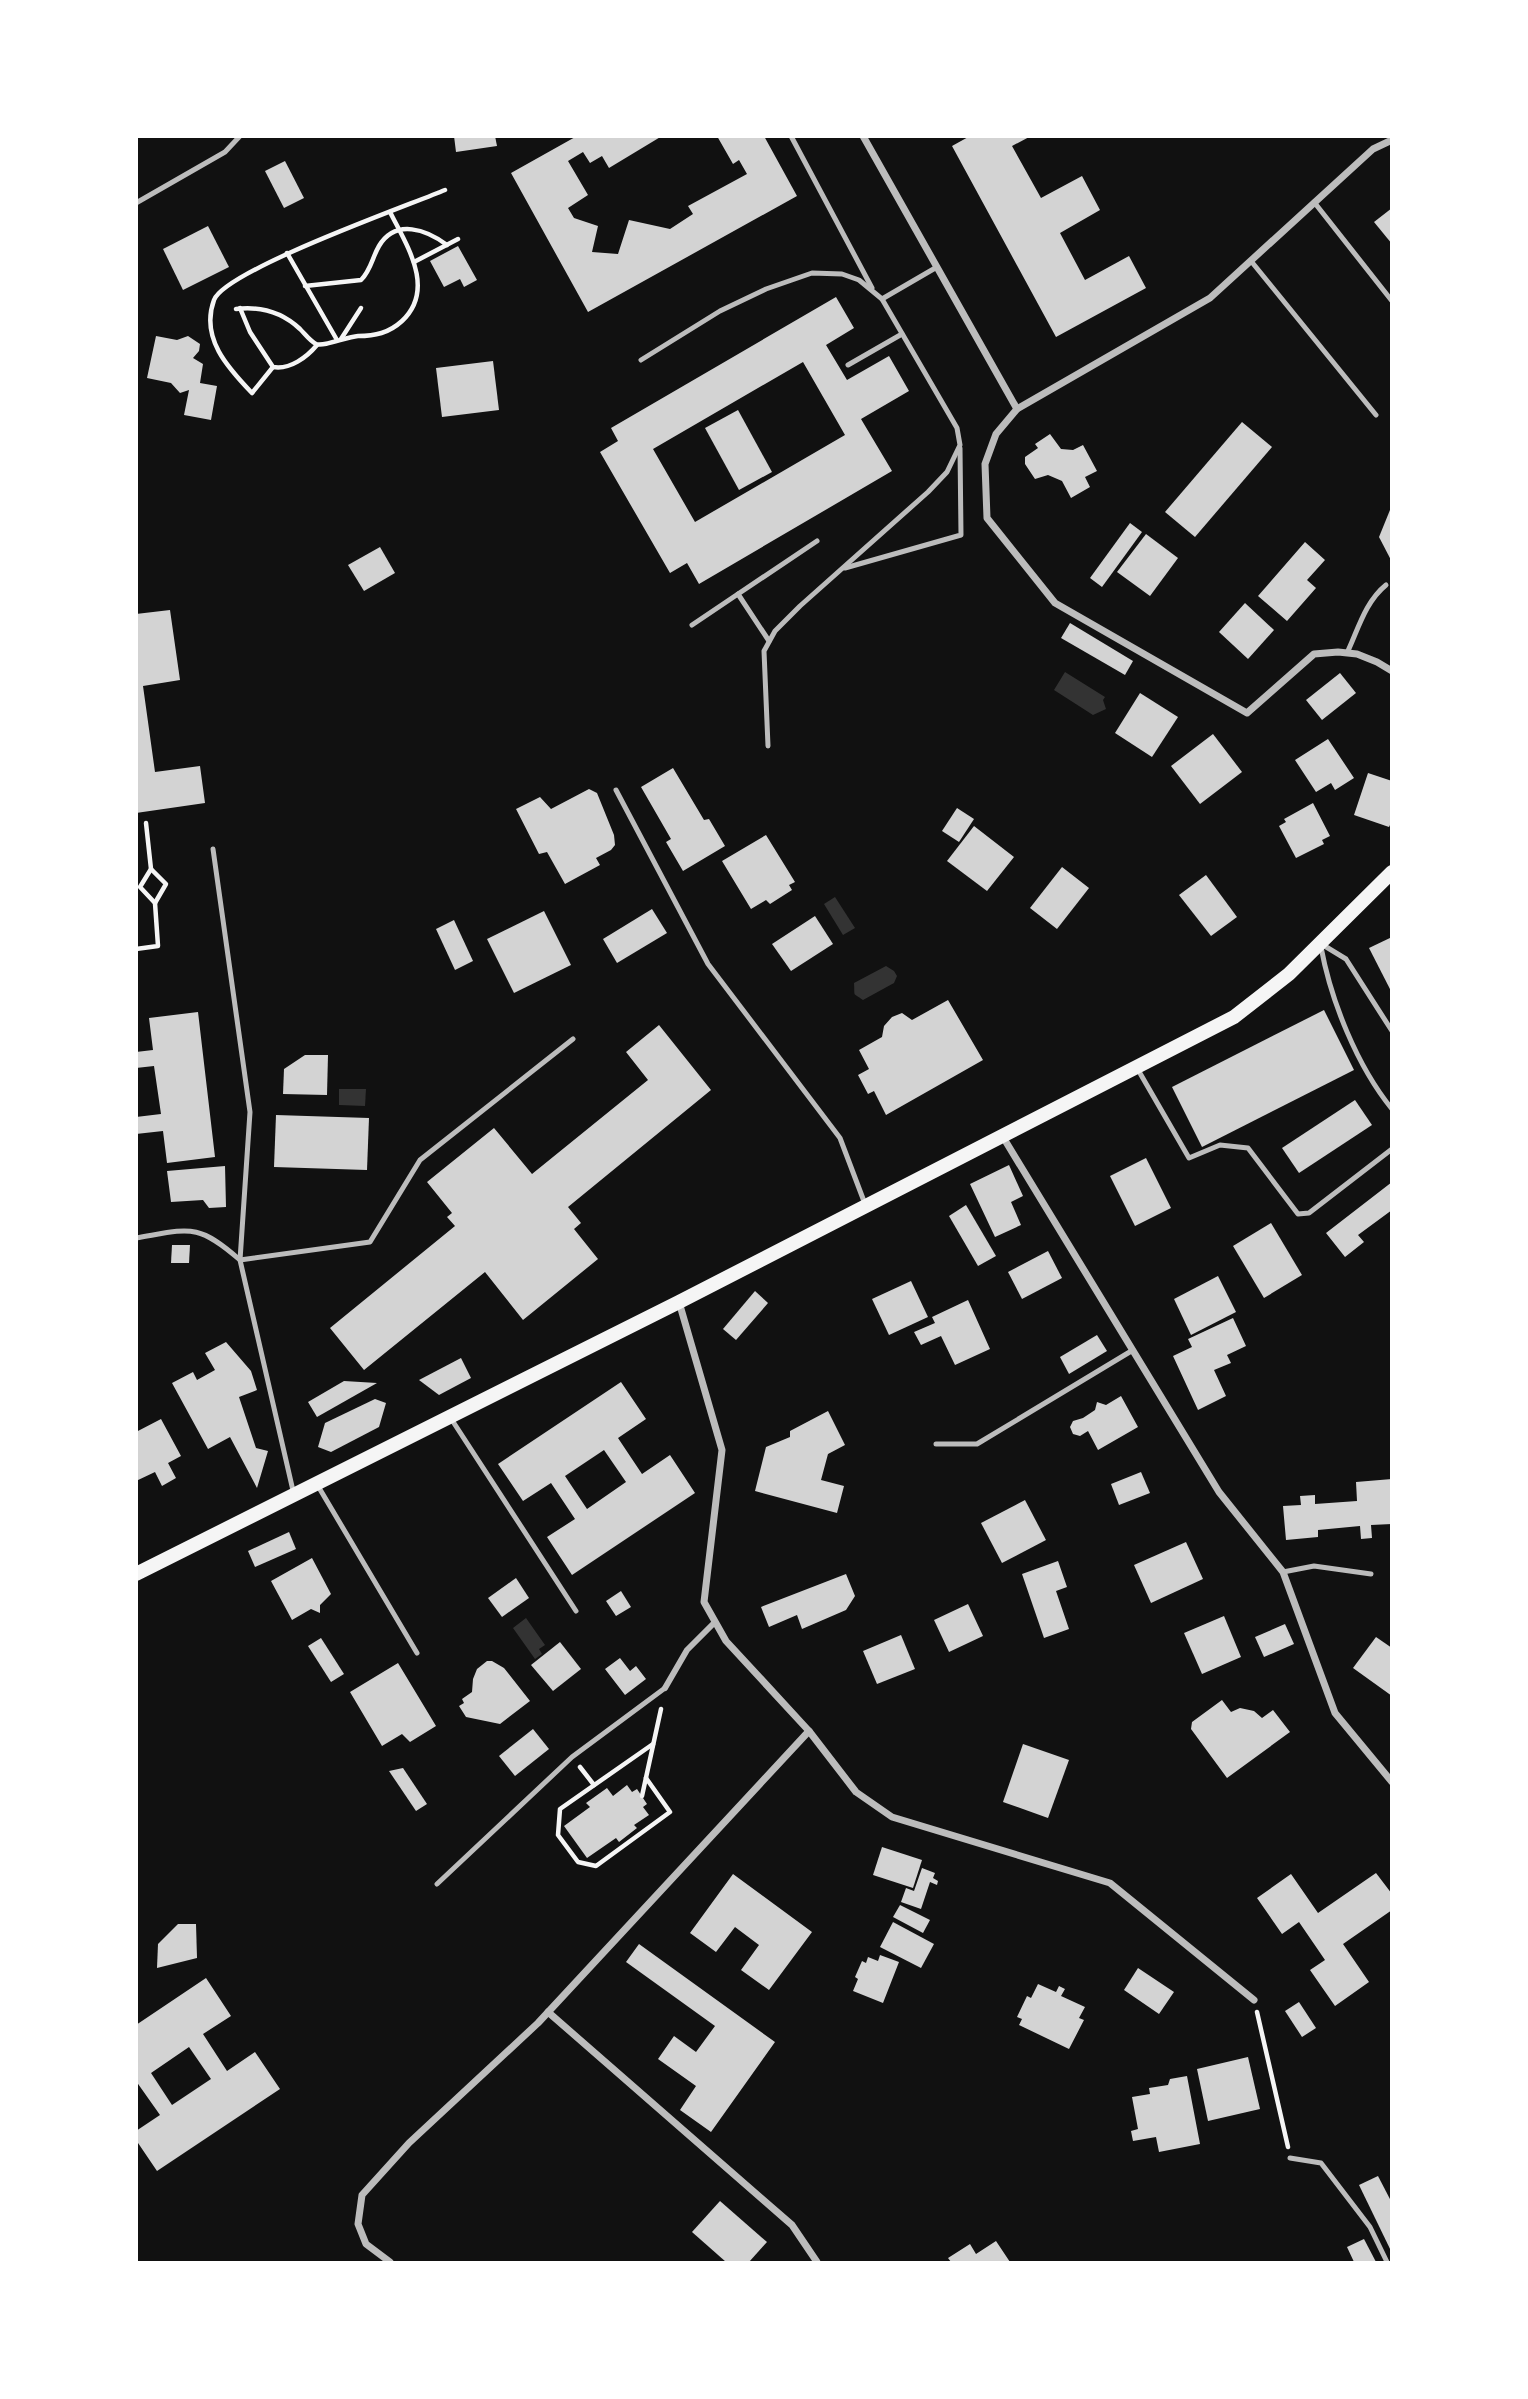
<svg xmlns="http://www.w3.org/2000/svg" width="1528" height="2399" viewBox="0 0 1528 2399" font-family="'Fira Sans',sans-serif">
<rect width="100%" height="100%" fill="#111"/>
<g fill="#333">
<path d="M1065 672 1105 697 1103 700 1106 709 1093 715 1054 690Z"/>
<path d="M835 897 855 928 843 935 824 904Z"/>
<path d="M886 966 894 971 897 976 894 983 863 1000C852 992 855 998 854 983Z"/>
<path d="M339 1089H366L365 1106 339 1105Z"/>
<path d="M526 1618 545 1645 539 1649 542 1654 535 1659 513 1628Z"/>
</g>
<g fill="#d3d3d3" fill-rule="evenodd">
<path d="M454 136H495L497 146 456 152Z"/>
<path d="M577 136H662L609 168 602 156 590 163 583 152 568 161 588 195 568 208 574 218 598 226 592 252 618 254 629 220 670 229 693 214 688 206 747 174 739 160 733 164 717 136H764L797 196 588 312 511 173Z"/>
<path d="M970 136H1031L1012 146 1041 198 1082 176 1100 210 1060 233 1085 280 1129 256 1146 288 1056 337 952 146Z"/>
<path d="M285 161 304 198 284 208 265 171Z"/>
<path d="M1392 208V244L1374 222Z"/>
<path d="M208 226 229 267 183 290 163 249Z"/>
<path d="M458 246 477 280 464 287 460 279 444 287 430 261Z"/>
<path d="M836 297 854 328 826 345 847 380 889 356 909 391 861 419 892 471 699 584 687 563 670 573 600 452 618 441 611 428ZM803 362 845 435 695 522 653 449Z"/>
<path d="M156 336 177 340 188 336 200 344 199 351 193 358 203 364 200 383 217 386 211 420 184 415 189 390 180 393 171 383 147 378Z"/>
<path d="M493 361 499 410 442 417 436 368Z"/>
<path d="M738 410 772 472 739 490 705 428Z"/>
<path d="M1242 422 1272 447 1195 537 1165 512Z"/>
<path d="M1050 434 1061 449 1073 450 1083 445 1097 471 1085 477 1090 487 1071 498 1062 481 1048 475 1035 479 1025 464V457L1038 448 1035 444Z"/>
<path d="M1392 505V562L1379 537Z"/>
<path d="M1130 523 1142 532 1102 587 1090 578Z"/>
<path d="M1146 534 1178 558 1150 596 1117 572Z"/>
<path d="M1305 542 1325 560 1307 580 1316 588 1287 621 1258 596Z"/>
<path d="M380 547 395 573 364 591 348 565Z"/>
<path d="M1245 603 1274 630 1248 659 1219 632Z"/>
<path d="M170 610 180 680 143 686 155 772 200 766 205 803 136 813V614Z"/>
<path d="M1070 623 1133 661 1125 675 1061 638Z"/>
<path d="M1340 673 1356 693 1322 720 1306 700Z"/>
<path d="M1140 693 1178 717 1152 757 1115 733Z"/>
<path d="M1213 734 1242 772 1200 804 1171 766Z"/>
<path d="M1328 739 1354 778 1335 790 1331 783 1316 792 1295 760Z"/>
<path d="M673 768 704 820 709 819 725 846 683 871 666 842 671 839 641 787Z"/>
<path d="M1368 773 1392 781V821L1389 827 1354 815Z"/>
<path d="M589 789 597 793 614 835 615 845 611 850 596 858 600 865 565 884 547 852 539 854 516 809 540 797 551 809Z"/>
<path d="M1313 803 1330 836 1322 840 1324 844 1296 858 1279 826 1286 822 1284 819Z"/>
<path d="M957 808 974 819 959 842 942 831Z"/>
<path d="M974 826 1014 857 987 891 947 861Z"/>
<path d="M766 835 795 882 789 885 792 890 770 904 766 900 751 909 722 861Z"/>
<path d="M1062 867 1089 888 1057 929 1030 908Z"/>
<path d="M1206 875 1237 917 1211 936 1179 895Z"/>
<path d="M652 909 667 933 617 963 603 939Z"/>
<path d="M544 911 571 965 514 993 487 939Z"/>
<path d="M815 916 833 944 791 971 772 944Z"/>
<path d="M454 920 473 961 455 970 436 929Z"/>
<path d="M1392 937V993L1369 948Z"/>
<path d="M948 1000 983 1060 886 1115 874 1091 868 1094 858 1075 869 1069 859 1050 882 1037 884 1026 892 1017 902 1013 912 1020Z"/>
<path d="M1324 1010 1354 1070 1202 1147 1172 1087Z"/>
<path d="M198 1012 215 1157 167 1163 163 1131 136 1134V1117L161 1114 154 1066 136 1068V1052L153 1050 149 1018Z"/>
<path d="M659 1025 711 1090 568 1207 581 1223 574 1229 598 1259 523 1320 485 1272 364 1370 330 1328 455 1226 447 1217 452 1213 427 1182 494 1128 532 1174 648 1080 626 1052Z"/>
<path d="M305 1055H328L327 1095 283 1094 284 1069Z"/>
<path d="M1355 1100 1372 1125 1299 1173 1282 1148Z"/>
<path d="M276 1115 369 1118 367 1170 274 1167Z"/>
<path d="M1146 1158 1171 1208 1135 1226 1110 1176Z"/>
<path d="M1009 1165 1023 1196 1011 1202 1021 1225 995 1237 970 1184Z"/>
<path d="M225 1166 226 1207 209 1208 203 1200 171 1202 167 1171Z"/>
<path d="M1392 1182V1210L1358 1235 1364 1242 1345 1257 1326 1233Z"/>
<path d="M966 1205 996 1256 978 1266 949 1216Z"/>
<path d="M1271 1223 1302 1275 1264 1298 1233 1246Z"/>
<path d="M172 1245H190L189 1263H171Z"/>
<path d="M1048 1251 1062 1278 1022 1299 1008 1272Z"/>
<path d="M1218 1276 1236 1312 1191 1335 1174 1299Z"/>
<path d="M911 1281 928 1317 889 1335 872 1299Z"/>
<path d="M755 1291 768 1303 736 1340 723 1329Z"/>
<path d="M968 1300 990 1349 955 1365 941 1336 921 1345 914 1332 935 1323 932 1317Z"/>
<path d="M1233 1318 1246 1346 1227 1355 1231 1363 1214 1370 1226 1396 1198 1410 1173 1356 1192 1347 1188 1339Z"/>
<path d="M1097 1335 1107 1351 1069 1374 1060 1357Z"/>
<path d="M226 1342 251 1371 257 1390 239 1397 256 1448 268 1451 257 1488 230 1437 208 1449 172 1383 193 1372 197 1380 215 1370 205 1353Z"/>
<path d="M461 1358 471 1378 439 1395 419 1380Z"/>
<path d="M344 1381 377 1383 317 1417 308 1402Z"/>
<path d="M621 1382 646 1419 618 1438 642 1474 670 1455 695 1493 572 1575 547 1537 575 1519 551 1483 523 1501 498 1464ZM604 1450 626 1482 587 1509 565 1476Z"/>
<path d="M1121 1396 1138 1427 1098 1450 1088 1431 1080 1436 1073 1434 1070 1427 1073 1421 1083 1418 1095 1410 1097 1402 1106 1405Z"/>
<path d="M375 1399 386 1403 379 1427 331 1452 318 1447 325 1423Z"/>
<path d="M828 1411 845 1445 828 1454 821 1480 844 1486 837 1513 755 1491 766 1447 790 1437V1431Z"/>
<path d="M161 1419 181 1456 168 1463 176 1478 162 1486 155 1472 136 1481V1432Z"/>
<path d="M1141 1472 1150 1493 1119 1505 1111 1484Z"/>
<path d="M1392 1479V1524L1371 1525 1372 1538 1361 1539 1360 1526 1318 1530V1537L1286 1540 1283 1506 1301 1505 1300 1496 1315 1495V1504L1357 1501 1356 1482Z"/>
<path d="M1025 1500 1046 1540 1002 1563 981 1523Z"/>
<path d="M289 1532 296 1549 255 1567 248 1551Z"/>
<path d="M1186 1542 1203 1579 1151 1603 1134 1565Z"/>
<path d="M312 1558 331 1594 320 1605V1613L311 1609 292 1620 271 1581Z"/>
<path d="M1058 1561 1067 1587 1056 1591 1069 1629 1044 1638 1022 1574Z"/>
<path d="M846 1574 855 1596 846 1610 802 1629 797 1615 769 1627 761 1607Z"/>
<path d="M516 1578 529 1598 502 1617 488 1598Z"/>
<path d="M621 1591 631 1607 616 1616 606 1601Z"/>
<path d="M968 1604 983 1636 949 1652 934 1620Z"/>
<path d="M1224 1616 1241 1657 1202 1674 1184 1633Z"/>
<path d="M1285 1624 1294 1644 1264 1657 1255 1637Z"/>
<path d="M901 1635 915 1669 877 1684 863 1651Z"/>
<path d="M1376 1637 1392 1648V1696L1353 1668Z"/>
<path d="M321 1638 344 1674 331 1682 308 1646Z"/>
<path d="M560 1642 581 1669 553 1691 531 1665Z"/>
<path d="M620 1658 630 1671 636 1666 646 1679 625 1695 605 1669Z"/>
<path d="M487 1661H492L504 1668 530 1701 500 1724 466 1717 459 1706 464 1703 462 1699 472 1692 473 1679 477 1669Z"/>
<path d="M398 1663 436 1726 410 1742 402 1734 382 1746 350 1692Z"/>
<path d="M1222 1700 1231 1712 1240 1708 1254 1711 1262 1718 1273 1710 1290 1732 1227 1778 1191 1729 1192 1722Z"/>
<path d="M533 1729 549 1749 515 1776 499 1756Z"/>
<path d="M1023 1744 1069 1760 1048 1818 1003 1802Z"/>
<path d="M403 1768 427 1804 416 1811 389 1771Z"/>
<path d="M627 1785 632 1792 637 1789 647 1804 643 1807 649 1815 634 1825 637 1828 619 1842 616 1838 587 1858 564 1826 590 1807 586 1803 607 1788 613 1796Z"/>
<path d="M882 1847 922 1860 913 1888 873 1875Z"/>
<path d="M922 1868 935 1873 933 1878 938 1881 937 1885 930 1882 921 1909 901 1902 906 1888 914 1891Z"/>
<path d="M1376 1873 1392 1894V1910L1343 1944 1369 1982 1335 2006 1310 1970 1325 1960 1299 1922 1282 1934 1257 1898 1291 1874 1318 1913Z"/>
<path d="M733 1874 812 1932 769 1990 741 1970 759 1945 735 1927 716 1952 690 1933Z"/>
<path d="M900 1905 930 1920 923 1933 893 1917Z"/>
<path d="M893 1922 934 1944 921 1968 880 1947Z"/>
<path d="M178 1924H196L197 1958 157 1968 158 1944Z"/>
<path d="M639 1944 775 2042 711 2132 680 2110 696 2086 658 2059 674 2036 696 2052 715 2026 626 1962Z"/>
<path d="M880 1955 899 1962 883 2003 853 1991 858 1979 855 1977 862 1961 866 1963 868 1957 878 1961Z"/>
<path d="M1138 1968 1174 1992 1159 2014 1124 1990Z"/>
<path d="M206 1978 231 2016 203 2034 227 2071 255 2052 280 2089 157 2171 136 2140V2131L160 2115 136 2081V2025ZM189 2047 211 2079 172 2105 151 2073Z"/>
<path d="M1038 1984 1056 1992 1059 1986 1065 1989 1061 1996 1085 2007 1079 2018 1084 2020 1069 2049 1019 2025 1022 2019 1017 2017 1027 1996 1031 1998Z"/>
<path d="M1299 2002 1316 2028 1302 2037 1285 2011Z"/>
<path d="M1248 2057 1260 2109 1208 2121 1197 2069Z"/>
<path d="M1187 2076 1200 2144 1159 2152 1156 2137 1133 2141 1131 2131 1138 2129 1132 2097 1150 2094 1149 2088 1168 2085 1170 2079Z"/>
<path d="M1378 2176 1392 2203V2253L1359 2185Z"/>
<path d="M720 2201 767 2242 749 2262H726L692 2232Z"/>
<path d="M1364 2239 1376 2262H1354L1347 2247Z"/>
<path d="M996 2241 1010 2262H951L948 2258 970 2244 976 2254Z"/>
</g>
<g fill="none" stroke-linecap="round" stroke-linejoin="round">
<g stroke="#f5f5f5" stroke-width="4.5">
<path d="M287 253 337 340"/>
<path d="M414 262 458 239"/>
<path d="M305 286 361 280C371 270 372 258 379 246 396 218 427 230 447 245"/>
<path d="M240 308 250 332 273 367C290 370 307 357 317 345"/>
<path d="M236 309C261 306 282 312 300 329 305 334 310 341 316 344 324 347 346 337 358 336 375 336 389 333 402 321 436 289 407 246 390 212"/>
<path d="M341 339 361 308"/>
<path d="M273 367 252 393C228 368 200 338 214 300 226 270 407 206 445 190"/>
<path d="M151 869 166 884 155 903"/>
<path d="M136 949 158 946 155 903 140 887 151 869 146 823"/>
<path d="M580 1767 594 1785"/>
<path d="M646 1778 670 1812 596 1866 578 1862 558 1835 560 1809 653 1744"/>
<path d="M642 1796 661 1709"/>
<path d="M1257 2012 1288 2147"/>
</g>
<g stroke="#bcbcbc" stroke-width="5">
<path d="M791 136 872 288"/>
<path d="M1314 202 1392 301"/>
<path d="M136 203 225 152 240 136"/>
<path d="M1251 261 1376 415"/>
<path d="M882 299 937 267"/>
<path d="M641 360 720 311 766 289 812 273 842 274 859 280 882 299 957 428 960 445 947 472 928 492 800 606 775 631 764 651 768 746"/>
<path d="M848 365 902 334"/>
<path d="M845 568 961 535 960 448"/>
<path d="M692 625 738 594"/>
<path d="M769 641 738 594 817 541"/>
<path d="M1347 653C1358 630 1365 602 1386 585"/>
<path d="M616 790 708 964 840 1138 865 1204"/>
<path d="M213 849 250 1112 240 1260 294 1495"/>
<path d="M1323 945 1346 959 1392 1031"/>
<path d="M1321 947C1331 1001 1357 1066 1392 1109"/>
<path d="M1137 1068 1189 1158 1220 1145 1248 1148 1298 1214 1309 1213 1392 1149"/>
<path d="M136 1238C189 1229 197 1222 240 1260L370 1242 420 1160 573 1039"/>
<path d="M450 1417 576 1611"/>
<path d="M936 1444H977L1133 1350"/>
<path d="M318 1486 417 1653"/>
<path d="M1283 1572 1314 1566 1371 1574"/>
<path d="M437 1884 572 1757 665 1688"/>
<path d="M1290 2158 1321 2163 1370 2227 1387 2262"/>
</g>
<path stroke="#bcbcbc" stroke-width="6" d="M665 1688 687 1650 715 1622"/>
<g stroke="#bcbcbc" stroke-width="7">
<path d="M863 136 1017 409"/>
<path d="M1392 140 1373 149 1210 298 1017 409 996 434 985 464 987 518 1055 603 1247 713 1314 654 1338 652 1357 654 1377 662 1392 671"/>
<path d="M1003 1137 1219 1492 1283 1572 1335 1713 1392 1782"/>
<path d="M679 1302 722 1450 704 1602 726 1641 809 1731 856 1792 892 1817 1110 1883 1254 2000"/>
<path d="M548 2012 792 2225 817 2262"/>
<path d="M390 2262 366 2244 358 2224 362 2195 409 2143 538 2023 809 1731"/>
</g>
<path stroke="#f5f5f5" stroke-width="14" d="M136 1574 679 1302 1234 1017 1289 974 1392 872"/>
</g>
<rect width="1528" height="2399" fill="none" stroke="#ffffff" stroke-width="276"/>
</svg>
